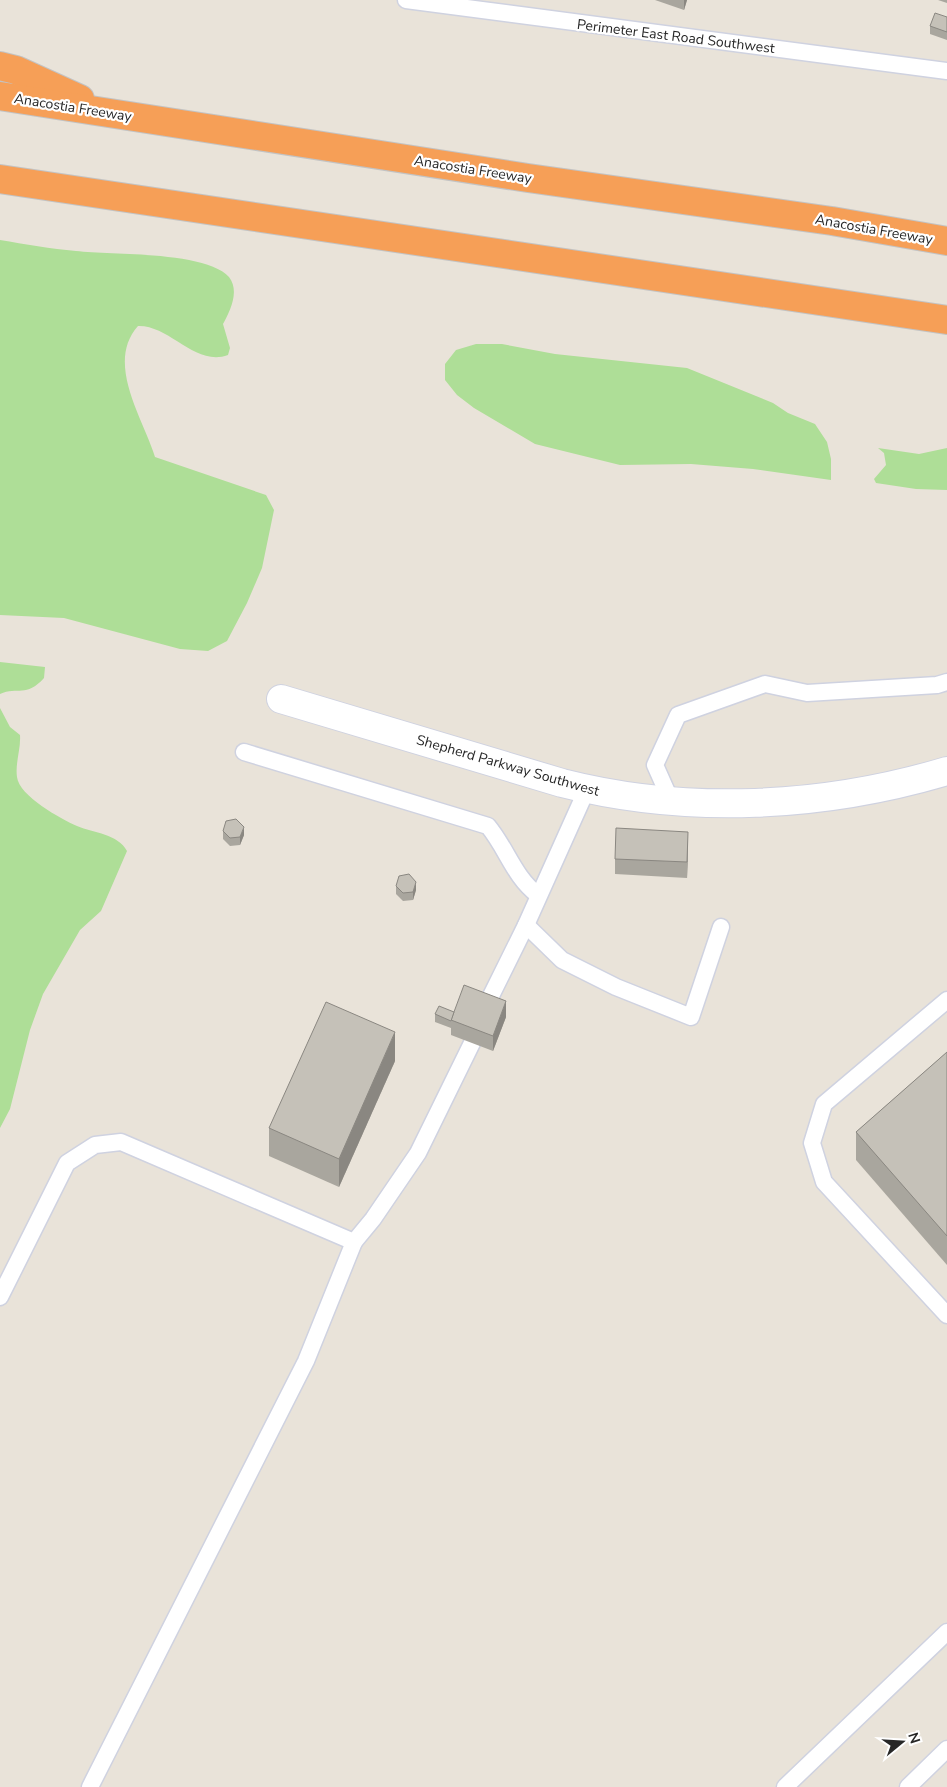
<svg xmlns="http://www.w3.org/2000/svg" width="947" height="1787" viewBox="0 0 947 1787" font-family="'Nunito Sans',sans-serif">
<rect width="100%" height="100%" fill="#e9e3d9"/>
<g fill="#aede97">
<path d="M0 240C25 244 51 249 76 251 110 255 206 251 229 277 240 291 230 311 223 324L230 348 228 355C195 367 170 325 138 326 105 363 143 418 155 457L266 495 274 510 262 568 247 603 227 641 208 651 180 649 64 618 0 615Z"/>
<path d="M476 344H502L555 354 687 368 773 403 788 413 815 424 827 442 831 459V480L753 469 691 464 620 465 535 444 474 408 457 395 445 380V364L456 350Z"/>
<path d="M878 448 919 454 947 448V490L916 489 876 483 874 479 886 465 884 453Z"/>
<path d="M0 662 45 667 44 678C26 698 18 686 0 694Z"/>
<path d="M0 708 10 727 20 735C21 749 15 763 17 777 19 796 61 819 77 826 94 833 118 834 127 851L101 911 80 930 43 994 30 1030 10 1109 0 1128Z"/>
</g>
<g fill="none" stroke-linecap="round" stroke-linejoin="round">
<defs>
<g id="service">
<path d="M406 0 947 71"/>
<path d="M244 752 488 826C507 849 514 877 538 895"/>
<path d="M671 801 655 765 678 715 765 684 807 693 937 685 947 682"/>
<path d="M526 925 562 960 616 987 691 1017 721 927"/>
<path d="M947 1000 824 1104 812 1143 824 1182 947 1315"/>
<path d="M0 1297 67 1163 95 1145 121 1142 354 1242 373 1219 418 1153 472 1043 485 1008 526 925 587 789"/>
<path d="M90 1787 306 1361 354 1242"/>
<path d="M785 1787 947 1632"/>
<path d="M908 1787 947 1749"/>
</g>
<path id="minor" d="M281 699 562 783C688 815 823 808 947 771"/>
<g id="motorway">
<path d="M0 66 16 70 80 99"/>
<path d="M0 96 528 178 832 221 947 241"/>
<path d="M0 179 947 320"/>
</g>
</defs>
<use href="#service" stroke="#cfd2e0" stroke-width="19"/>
<use href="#minor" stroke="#cfd2e0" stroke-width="30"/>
<use href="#motorway" stroke="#c3c3c3" stroke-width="30"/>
<use href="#service" stroke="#fff" stroke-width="16"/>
<use href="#minor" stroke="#fff" stroke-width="28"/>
<use href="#motorway" stroke="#f69f57" stroke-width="28"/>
</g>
<g fill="#a9a69e">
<path d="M655 0H687L684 10Z"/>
<path d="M938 0H947V3Z"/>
<path d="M947 17V40L930 34V26Z"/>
<path d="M223 831 244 835 240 845 230 846 223 839Z"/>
<path d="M688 847 687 878 615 874V859Z"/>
<path d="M396 886 416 890 413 900 403 901 396 894Z"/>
<path d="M454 1012 506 1017 493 1051 451 1035V1028L435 1022V1014Z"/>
<path d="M947 1052V1265L856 1160V1132Z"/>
<path d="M395 1061 339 1187 269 1156V1128Z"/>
</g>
<g fill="#8a8781">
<path d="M684 0H687L684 10Z"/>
<path d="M244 827V835L240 845V837Z"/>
<path d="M688 832V847L687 878V862Z"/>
<path d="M416 882V890L413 900V892Z"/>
<path d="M506 1001V1017L493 1051V1036Z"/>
<path d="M395 1032V1061L339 1187V1159Z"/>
</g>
<g fill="#c5c1b8" stroke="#8a8781">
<path d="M935 13 947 17V32L930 26Z"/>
<path d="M236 819 244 827 240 837 230 838 223 831 226 821Z"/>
<path d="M616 828 688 832 687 862 615 859Z"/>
<path d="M409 874 416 882 413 892 403 893 396 886 399 876Z"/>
<path d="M464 985 506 1001 493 1036 451 1020Z"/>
<path d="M326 1002 395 1032 339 1159 269 1128Z"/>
<path d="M439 1006 454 1012 451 1021 435 1014Z"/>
<path d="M947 1052V1236L856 1132Z"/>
</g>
<g text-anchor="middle" stroke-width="4.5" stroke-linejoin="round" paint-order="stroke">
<g font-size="14" fill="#272727" stroke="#fff">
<text transform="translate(676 36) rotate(7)" y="5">Perimeter East Road Southwest</text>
<text transform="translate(73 107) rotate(9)" y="5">Anacostia Freeway</text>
<text transform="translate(473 169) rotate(9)" y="5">Anacostia Freeway</text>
<text transform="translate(874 229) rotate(10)" y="5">Anacostia Freeway</text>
<text transform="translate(508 765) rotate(16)" y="5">Shepherd Parkway Southwest</text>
</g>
</g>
<g transform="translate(902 1742) rotate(72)" stroke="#ffffff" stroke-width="4" paint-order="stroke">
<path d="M0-4L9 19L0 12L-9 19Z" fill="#272727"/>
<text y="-8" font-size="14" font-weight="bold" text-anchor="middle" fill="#272727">N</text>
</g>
</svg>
